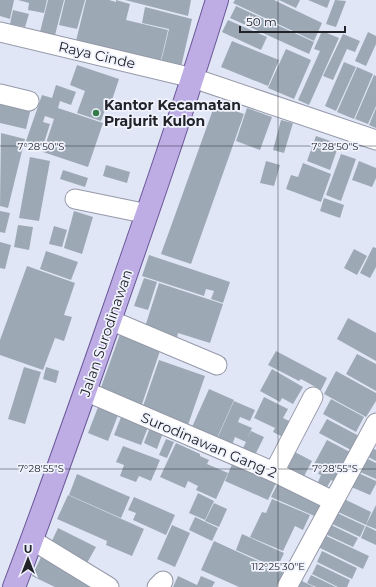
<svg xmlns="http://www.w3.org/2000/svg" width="376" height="587" viewBox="0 0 376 587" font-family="Montserrat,sans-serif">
<rect width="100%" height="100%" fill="#e1e6f6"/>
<g fill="#9ca9b5">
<path d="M0 0H14L10 19 0 16Z"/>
<path d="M18 0H47L44 13 28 10 29 3Z"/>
<path d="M48 0H64L54 39 39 36Z"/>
<path d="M65 0H85L77 29 59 25Z"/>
<path d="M86 0H109L116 2V0L130 4 126 20 168 30 160 64 76 41Z"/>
<path d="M125 0H191L188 16Z"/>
<path d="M235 0H274L322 23 314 41 233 3Z"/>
<path d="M279 0H300L296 8Z"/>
<path d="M308 0H330L327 8Z"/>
<path d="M335 0 346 1 336 27 326 24Z"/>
<path d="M236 6 314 42 309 54 230 18Z"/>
<path d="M145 7 192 19 181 67 161 62 169 29 142 23Z"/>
<path d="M13 10 29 14 25 27 10 24Z"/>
<path d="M228 20 267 37 261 50 222 32Z"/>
<path d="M322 31 339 38 309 105 298 100 320 51 314 49Z"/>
<path d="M368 32 376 36V44L366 66 355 61Z"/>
<path d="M343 34 360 41 355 52 347 49 333 80 323 76Z"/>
<path d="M232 41 279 60 268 86 221 67Z"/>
<path d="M286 49 311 60 294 99 268 88Z"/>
<path d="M344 62 356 67 336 111 325 106Z"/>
<path d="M77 65 119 79 112 100 109 99 101 121 77 113 85 91 70 85Z"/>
<path d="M357 67 373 74 354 119 337 112Z"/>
<path d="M374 75 376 76V106L368 124 355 119Z"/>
<path d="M56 85 76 92 71 105 60 101 58 108 103 123 88 167 43 152 54 119 45 116 43 122 50 124 43 146 26 141 42 95 52 98Z"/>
<path d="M0 101 31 108 26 129 0 123Z"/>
<path d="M215 104 244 114 191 264 161 254Z"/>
<path d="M247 108 272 117 260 150 236 141Z"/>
<path d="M376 108V128L369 125Z"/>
<path d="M281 120 293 123 284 153 273 150Z"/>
<path d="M1 133 25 139 8 208 0 206Z"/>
<path d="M316 136 339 144 330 170 307 161Z"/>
<path d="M341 154 356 159 341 201 326 195Z"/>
<path d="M30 157 50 161 39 221 19 218Z"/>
<path d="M266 161 280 165 274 186 260 183Z"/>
<path d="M359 161 376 168V178L372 187 352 180Z"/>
<path d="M303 163 331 174 321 202 286 189 291 175 298 177Z"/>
<path d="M106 165 130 172 127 183 103 176Z"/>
<path d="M63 170 88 178 85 187 60 179Z"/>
<path d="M324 198 344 205 340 218 320 211Z"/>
<path d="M0 211 10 213 5 233 0 232Z"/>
<path d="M74 211 93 217 82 254 64 248Z"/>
<path d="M18 225 33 227 29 250 14 247Z"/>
<path d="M54 226 67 230 62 247 49 244Z"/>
<path d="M0 242 11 245 5 269 0 268Z"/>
<path d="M373 247 376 248V267L370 278 360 273Z"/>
<path d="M354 249 367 256 357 275 344 268Z"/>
<path d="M46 251 78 262 71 280 40 269Z"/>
<path d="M149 255 230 282 223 303 211 299 214 291 206 289 204 296 142 276Z"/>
<path d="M27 266 75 283 64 315 72 317 64 341 55 338 43 370 0 355V340Z"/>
<path d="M144 278 157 282 148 310 134 306Z"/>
<path d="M159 283 223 304 210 343 178 333 177 338 145 327Z"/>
<path d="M348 318 376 333V361L337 339Z"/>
<path d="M120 334 161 348 141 407 99 393Z"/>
<path d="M276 351 327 378 321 390 301 379 299 381 268 365Z"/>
<path d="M357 354 376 364V391L346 374Z"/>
<path d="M159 360 205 376 188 425 142 409Z"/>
<path d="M24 367 41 372 25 424 8 419Z"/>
<path d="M46 367 59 371 56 383 43 379Z"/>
<path d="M272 369 303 387 293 404 282 398 280 402 260 391Z"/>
<path d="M336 371 376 393V401L366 417 324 394Z"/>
<path d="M209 389 234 400 217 438 192 427Z"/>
<path d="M264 397 288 409 283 418 293 423 285 438 273 432 275 428 254 418Z"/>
<path d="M331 399 364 417 356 432 323 414Z"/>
<path d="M234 401 255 410 250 421 240 417 238 422 252 428 247 439 251 431 264 437 255 455 242 450 246 442 235 437 232 445 217 439Z"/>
<path d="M100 402 120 410 108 441 88 433Z"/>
<path d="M123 412 150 422 141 445 114 435Z"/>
<path d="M327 419 359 436 351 450 319 433Z"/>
<path d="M152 422 165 427 157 449 144 443Z"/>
<path d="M166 439 174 442 167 458 159 455Z"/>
<path d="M327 440 350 452 335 482 331 480 327 487 318 482 321 475 318 474 321 468 314 464Z"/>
<path d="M176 443 200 454V456L209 460 207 464 228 473 216 499 196 490 198 486 188 481 185 488 160 477Z"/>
<path d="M123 446 160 460 151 481 139 476 136 482 120 476 124 465 116 462Z"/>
<path d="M372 448 376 450V461L368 457Z"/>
<path d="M293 451 312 461 301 482 282 472Z"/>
<path d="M364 457 376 463V479L358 471Z"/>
<path d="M233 462 277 481 268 500 225 481Z"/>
<path d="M356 472 376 481V484L370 495 349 486Z"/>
<path d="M77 474 130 497 121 518 69 495Z"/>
<path d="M279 481 327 502 319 518 271 497Z"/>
<path d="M198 493 214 501 205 520 189 513Z"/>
<path d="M68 495 144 529 132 556 106 545 107 541 57 519Z"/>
<path d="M134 497 175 515 166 535 133 520 136 513 128 510Z"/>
<path d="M340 497 371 512 366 525 334 510Z"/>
<path d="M272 499 310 515 303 530 295 526 283 551 250 537 262 512 266 513Z"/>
<path d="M214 503 227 509 219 527 205 521Z"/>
<path d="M376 505V529L366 525Z"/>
<path d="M333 511 365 526 360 537 328 522Z"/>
<path d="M195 517 218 528 212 541 189 530Z"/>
<path d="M327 523 358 538 353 547 323 533Z"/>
<path d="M172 525 190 533 175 567 157 559Z"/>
<path d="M366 526 376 531V545L361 538Z"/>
<path d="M58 528 96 547 87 563 50 545Z"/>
<path d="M242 534 284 553 277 568 236 550Z"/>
<path d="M322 534 369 556 363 569 316 546Z"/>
<path d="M214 541 286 574 280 587H239L201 570Z"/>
<path d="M322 551 357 568 352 579 317 562Z"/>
<path d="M42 555 103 587H55L32 576Z"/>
<path d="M317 564 350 580 347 587H338L312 574Z"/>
<path d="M311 575 336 587H316L307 583Z"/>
<path d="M178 576 197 585 201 576 215 582 212 587H173Z"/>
<path d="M298 579 314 587H294Z"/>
</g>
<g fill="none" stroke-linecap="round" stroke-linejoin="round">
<defs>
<g id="minor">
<path d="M0 32 193 78 376 140"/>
<path d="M0 94 29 101"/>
<path d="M75 199 148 214"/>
<path d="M110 320 217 365"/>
<path d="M85 391 274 472 333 501"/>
<path d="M274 472 313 397"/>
<path d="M32 540 109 587"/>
<path d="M157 587 163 581"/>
<path d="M287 587 376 423"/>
</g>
<path id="major" d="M14 587C47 501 77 415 107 329 145 220 183 111 217 0"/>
</defs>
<use href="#minor" stroke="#9599a9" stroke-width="21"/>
<use href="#major" stroke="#6b5898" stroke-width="24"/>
<use href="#minor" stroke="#fff" stroke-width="19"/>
<use href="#major" stroke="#beace5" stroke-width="22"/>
</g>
<path fill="none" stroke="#222329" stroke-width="1" stroke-opacity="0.45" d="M278 0V587M0 146H376M0 469H376"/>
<circle fill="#337c4a" stroke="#f0f3fd" stroke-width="1.5" cx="96" cy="113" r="4"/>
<g text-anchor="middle" stroke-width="3.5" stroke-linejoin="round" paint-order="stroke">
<g font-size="14" fill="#222329" stroke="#f0f3fd">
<text transform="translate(97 55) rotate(13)" y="5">Raya Cinde</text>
<text transform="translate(106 333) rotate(-71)" y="5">Jalan Surodinawan</text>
<text transform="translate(209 445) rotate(23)" y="5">Surodinawan Gang 2</text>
</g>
<g font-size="14" font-weight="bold" fill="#222329" stroke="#f0f3fd" text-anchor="start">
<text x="104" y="110">Kantor Kecamatan<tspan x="104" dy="16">Prajurit Kulon</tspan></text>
</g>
</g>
<g font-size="10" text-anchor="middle" fill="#222329" stroke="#f0f3fd" stroke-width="3.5" stroke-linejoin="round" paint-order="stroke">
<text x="41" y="150">7°28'50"S</text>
<text x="335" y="150">7°28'50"S</text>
<text x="41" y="472">7°28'55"S</text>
<text x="335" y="472">7°28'55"S</text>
<text x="278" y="570">112°25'30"E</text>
</g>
<g transform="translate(28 559)" stroke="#f0f3fd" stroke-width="3" paint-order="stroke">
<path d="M0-3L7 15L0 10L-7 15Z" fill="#222329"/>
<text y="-6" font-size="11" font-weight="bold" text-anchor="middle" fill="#222329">U</text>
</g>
<path d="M240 26v6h105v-6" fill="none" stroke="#222329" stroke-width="2"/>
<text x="246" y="26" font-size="12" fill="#222329" stroke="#f0f3fd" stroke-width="3" paint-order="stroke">50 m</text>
</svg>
